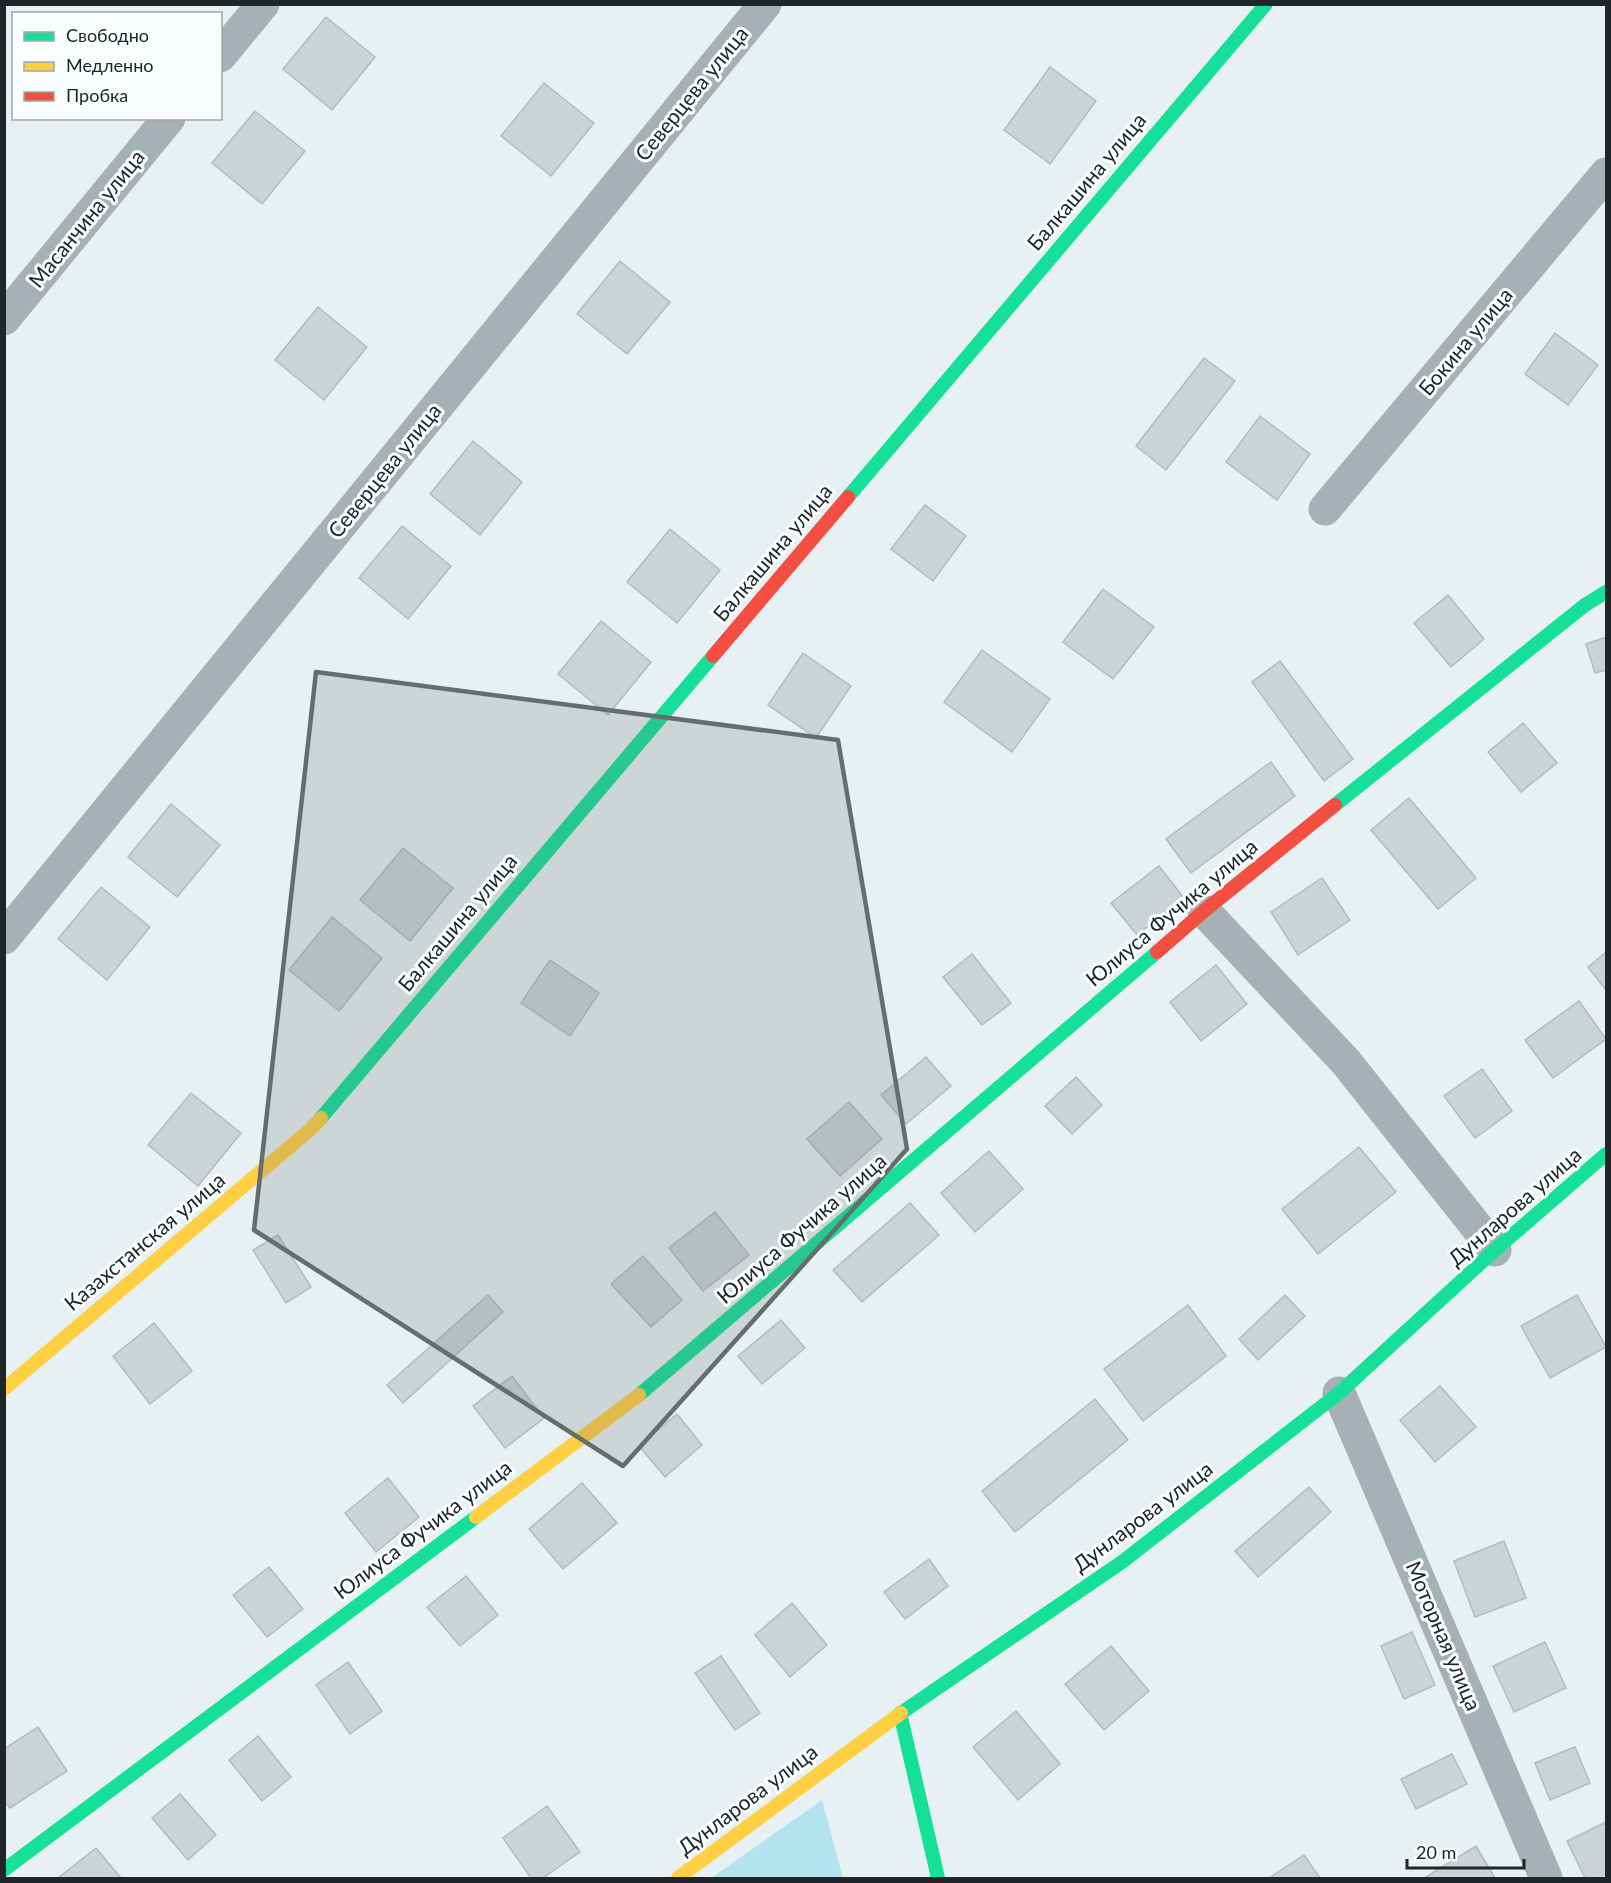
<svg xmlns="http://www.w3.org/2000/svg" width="1611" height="1883" viewBox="0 0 1611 1883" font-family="Lato,sans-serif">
<rect width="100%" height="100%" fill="#e7f0f2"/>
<path fill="#b3e4ee" d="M822 1800 843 1878H711Z"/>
<g fill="#ccd3d5" stroke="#b4bbbc" stroke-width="1.5">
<path d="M326 17 375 57 332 110 283 69Z"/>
<path d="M1050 67 1096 101 1050 164 1004 130Z"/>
<path d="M544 83 594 123 551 176 501 136Z"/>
<path d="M255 111 305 151 262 204 212 163Z"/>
<path d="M620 261 670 302 627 354 577 314Z"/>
<path d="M318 307 367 347 324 400 275 360Z"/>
<path d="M1555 333 1598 365 1568 405 1525 374Z"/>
<path d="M1204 358 1235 381 1166 470 1136 446Z"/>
<path d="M1260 416 1310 454 1277 500 1226 462Z"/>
<path d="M473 441 522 482 480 535 430 494Z"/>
<path d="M925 505 966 536 933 581 891 549Z"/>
<path d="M402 526 451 566 408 619 359 578Z"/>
<path d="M670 529 720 570 677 623 627 582Z"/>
<path d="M1103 589 1154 627 1113 679 1063 642Z"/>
<path d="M1448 595 1484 639 1451 667 1414 623Z"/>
<path d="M601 621 651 662 608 715 558 674Z"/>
<path d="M1606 637V670L1595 673 1586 644Z"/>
<path d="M982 650 1050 699 1012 752 944 702Z"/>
<path d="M803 653 851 686 816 738 768 705Z"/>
<path d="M1280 661 1353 759 1324 781 1252 682Z"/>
<path d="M1523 723 1557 763 1521 792 1488 752Z"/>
<path d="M1271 762 1295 796 1191 873 1166 839Z"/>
<path d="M1409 798 1476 878 1438 909 1371 830Z"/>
<path d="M171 804 220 845 177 897 128 857Z"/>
<path d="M403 848 453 888 410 941 360 900Z"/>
<path d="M1159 866 1184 898 1137 935 1111 903Z"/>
<path d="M1322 878 1350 920 1298 955 1271 912Z"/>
<path d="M101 887 150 927 107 980 58 939Z"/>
<path d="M332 917 382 958 339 1011 289 970Z"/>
<path d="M1606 952V990L1588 967Z"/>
<path d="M972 954 1011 1003 982 1025 943 977Z"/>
<path d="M550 960 599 993 570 1036 521 1003Z"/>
<path d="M1216 965 1247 1004 1201 1041 1170 1002Z"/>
<path d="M1579 1001 1606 1039 1553 1078 1525 1040Z"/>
<path d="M926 1057 951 1086 906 1124 881 1095Z"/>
<path d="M1482 1069 1512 1111 1475 1138 1444 1096Z"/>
<path d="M1076 1077 1102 1105 1072 1134 1045 1106Z"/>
<path d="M191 1093 241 1133 198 1186 148 1145Z"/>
<path d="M849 1102 882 1139 840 1176 807 1139Z"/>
<path d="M1359 1147 1396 1192 1318 1254 1282 1209Z"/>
<path d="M989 1151 1023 1189 975 1232 941 1193Z"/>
<path d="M910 1203 939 1235 862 1302 833 1270Z"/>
<path d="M715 1212 749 1255 703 1291 669 1248Z"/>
<path d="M278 1235 311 1287 286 1303 253 1250Z"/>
<path d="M643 1256 682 1300 651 1327 611 1284Z"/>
<path d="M488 1295 503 1312 403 1403 387 1385Z"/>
<path d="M1285 1295 1305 1316 1258 1360 1239 1339Z"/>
<path d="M1577 1295 1606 1347 1550 1378 1521 1326Z"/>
<path d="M1188 1305 1226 1356 1143 1421 1104 1369Z"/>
<path d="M781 1320 805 1348 762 1384 738 1356Z"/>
<path d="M154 1323 192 1371 150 1404 113 1356Z"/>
<path d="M512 1376 544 1418 505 1448 473 1406Z"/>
<path d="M1440 1386 1476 1427 1435 1462 1400 1420Z"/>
<path d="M1095 1399 1128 1440 1015 1532 982 1491Z"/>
<path d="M677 1414 702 1445 665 1477 639 1446Z"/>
<path d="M388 1478 419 1517 376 1552 345 1513Z"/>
<path d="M582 1483 617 1523 563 1569 529 1529Z"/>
<path d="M1309 1487 1331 1512 1258 1577 1235 1551Z"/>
<path d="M1504 1541 1526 1598 1475 1617 1454 1561Z"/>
<path d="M929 1559 948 1586 905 1619 884 1592Z"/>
<path d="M269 1567 303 1609 267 1637 233 1595Z"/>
<path d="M466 1576 498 1615 460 1646 427 1607Z"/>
<path d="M792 1603 827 1645 790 1677 755 1635Z"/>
<path d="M1412 1632 1435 1685 1404 1699 1381 1646Z"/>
<path d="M1545 1642 1566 1688 1514 1712 1493 1666Z"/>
<path d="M1111 1646 1149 1691 1104 1730 1065 1684Z"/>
<path d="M721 1656 760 1713 735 1730 695 1673Z"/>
<path d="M348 1662 382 1711 350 1734 316 1685Z"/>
<path d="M1016 1711 1060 1764 1018 1800 973 1747Z"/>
<path d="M38 1727 67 1771 10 1808 4 1801V1749Z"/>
<path d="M258 1736 291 1777 262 1801 229 1760Z"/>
<path d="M1575 1747 1590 1783 1550 1800 1535 1763Z"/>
<path d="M1452 1754 1467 1784 1416 1809 1401 1779Z"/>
<path d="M180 1794 216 1835 188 1860 152 1818Z"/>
<path d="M547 1806 580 1852 543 1878H531L503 1838Z"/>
<path d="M1606 1822V1878H1585L1567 1841Z"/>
<path d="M1476 1846 1495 1878H1424Z"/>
<path d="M96 1848 121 1878H58Z"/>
<path d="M1304 1855 1320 1878H1269Z"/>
</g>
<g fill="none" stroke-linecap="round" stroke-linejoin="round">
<g stroke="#a5b1b4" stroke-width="33">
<path d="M220 56 263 4"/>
<path d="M4 319 169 118"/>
<path d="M1325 509 1606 174"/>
<path d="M1204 911 1346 1062 1495 1250"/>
<path d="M4 938 765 4"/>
<path d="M1339 1393 1546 1878"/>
</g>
<g stroke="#16e098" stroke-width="14">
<path d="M848 497 1266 4"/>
<path d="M1335 805 1585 605 1606 592"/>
<path d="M321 1118 713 656"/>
<path d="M639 1395 1157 952"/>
<path d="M900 1713 938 1878"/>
<path d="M901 1713 1122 1562 1339 1393 1495 1250 1606 1154"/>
<path d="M4 1870 476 1517"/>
</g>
<g stroke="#ffcf43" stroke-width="14">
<path d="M4 1389 312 1128 321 1118"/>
<path d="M476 1517 639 1395"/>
<path d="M678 1878 901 1713"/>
</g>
<g stroke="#f24e42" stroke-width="14">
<path d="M713 656 848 497"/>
<path d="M1157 952 1204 911 1335 805"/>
</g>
</g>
<path fill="#666d6f" fill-opacity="0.2" stroke="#666d6f" stroke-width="4.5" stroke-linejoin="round" d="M316 672 838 740 907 1149 623 1466 254 1230Z"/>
<g text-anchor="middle" stroke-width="6" stroke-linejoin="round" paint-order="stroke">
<g font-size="21" fill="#202628" stroke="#fafdfe">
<text transform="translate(692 94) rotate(-51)" y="7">Северцева улица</text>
<text transform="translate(1087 182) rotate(-50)" y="7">Балкашина улица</text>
<text transform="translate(87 219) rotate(-51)" y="7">Масанчина улица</text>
<text transform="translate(1466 342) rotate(-50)" y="7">Бокина улица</text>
<text transform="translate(385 471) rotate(-51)" y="7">Северцева улица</text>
<text transform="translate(773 553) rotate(-50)" y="7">Балкашина улица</text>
<text transform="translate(1172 913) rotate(-40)" y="7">Юлиуса Фучика улица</text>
<text transform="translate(458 923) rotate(-50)" y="7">Балкашина улица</text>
<text transform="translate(1515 1207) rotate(-41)" y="7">Дунларова улица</text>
<text transform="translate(802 1229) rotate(-41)" y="7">Юлиуса Фучика улица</text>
<text transform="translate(145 1242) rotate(-40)" y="7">Казахстанская улица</text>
<text transform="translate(1143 1517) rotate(-37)" y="7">Дунларова улица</text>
<text transform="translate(423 1530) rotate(-37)" y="7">Юлиуса Фучика улица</text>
<text transform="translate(1443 1636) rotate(67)" y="7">Моторная улица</text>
<text transform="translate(748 1800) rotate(-37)" y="7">Дунларова улица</text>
</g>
</g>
<rect width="1611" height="1883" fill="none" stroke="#202628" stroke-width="12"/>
<rect x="12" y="12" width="210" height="108" fill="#fafdfe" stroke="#a3a7a8" stroke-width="1.5"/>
<rect x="24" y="32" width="30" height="9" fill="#16e098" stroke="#a3a7a8" stroke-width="1.5"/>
<text x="66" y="42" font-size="18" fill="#202628">Свободно</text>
<rect x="24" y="62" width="30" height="9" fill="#ffcf43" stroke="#a3a7a8" stroke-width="1.5"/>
<text x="66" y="72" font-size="18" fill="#202628">Медленно</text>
<rect x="24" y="92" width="30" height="9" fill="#f24e42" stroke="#a3a7a8" stroke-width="1.5"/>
<text x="66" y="102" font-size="18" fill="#202628">Пробка</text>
<path d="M1407 1859v9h117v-9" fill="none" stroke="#202628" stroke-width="3"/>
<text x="1416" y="1859" font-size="18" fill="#202628" stroke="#fafdfe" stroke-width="4.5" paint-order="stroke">20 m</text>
</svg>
